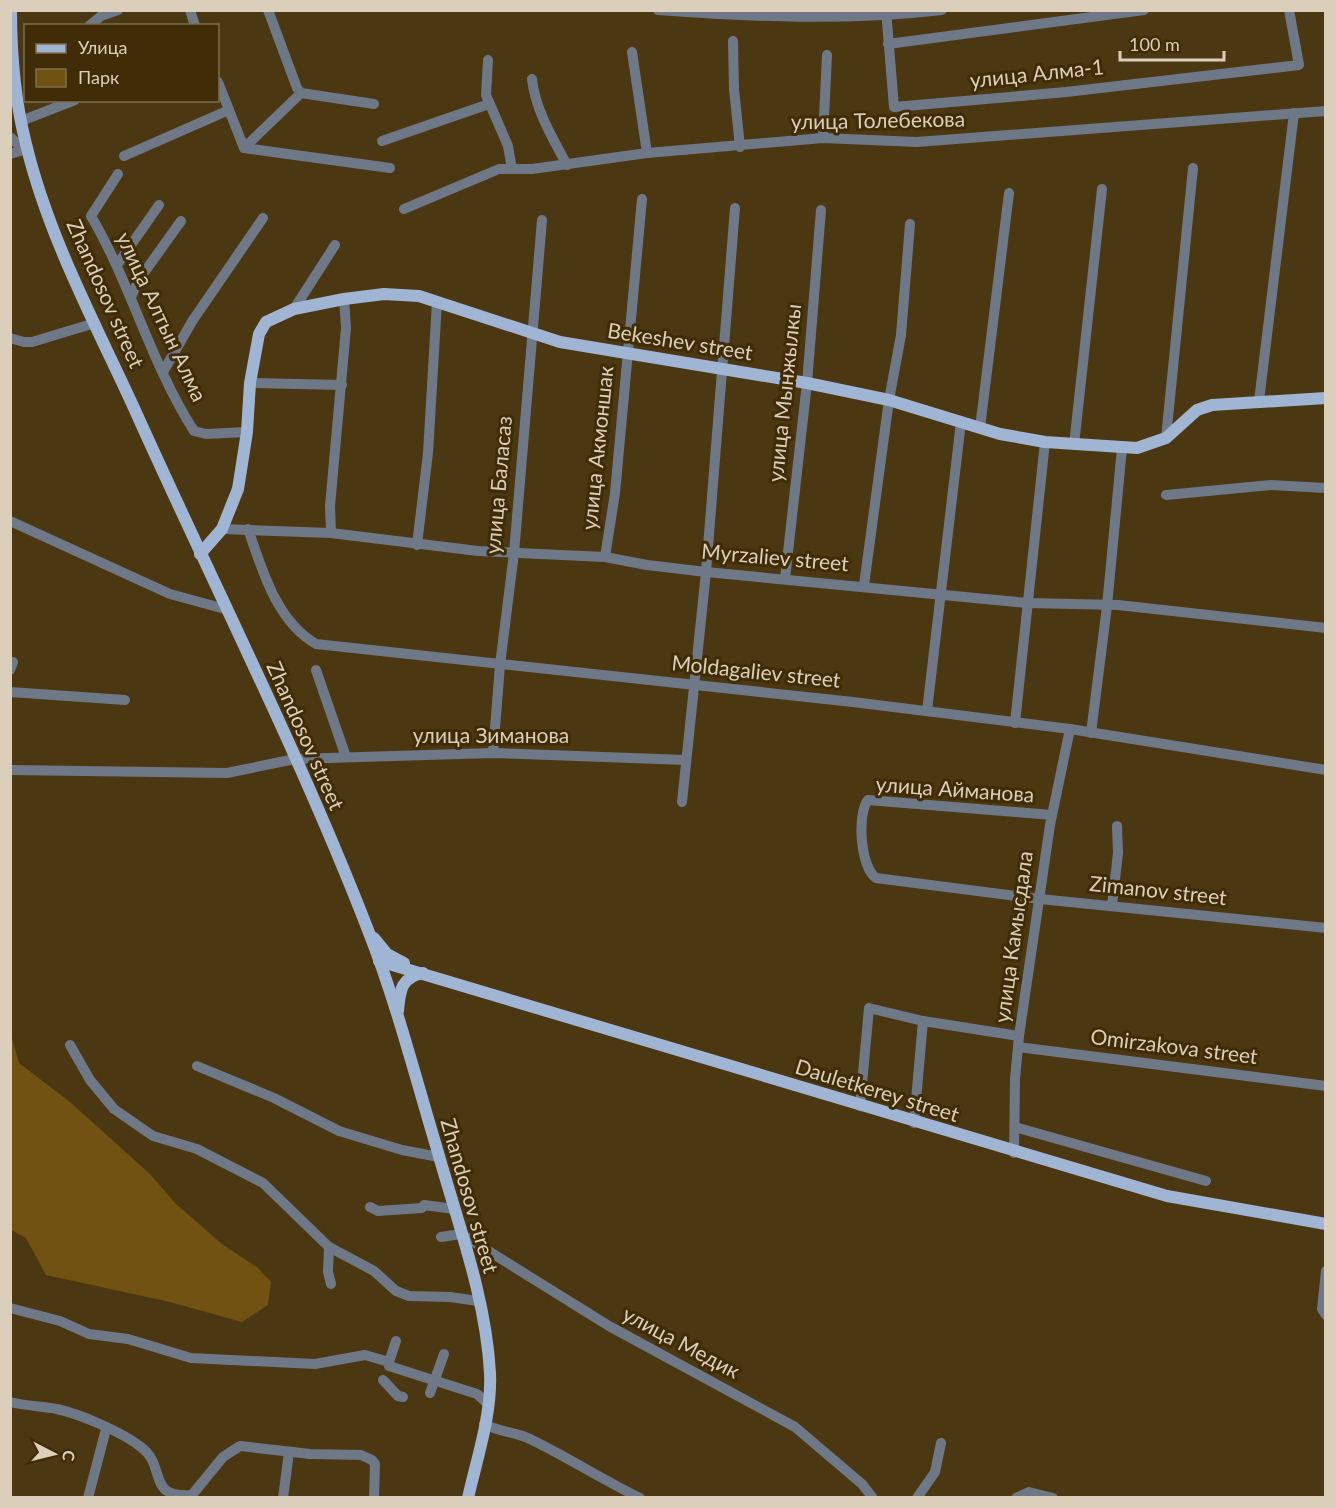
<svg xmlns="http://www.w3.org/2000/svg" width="1336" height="1508" viewBox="0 0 1336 1508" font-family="Lato,sans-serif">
<rect width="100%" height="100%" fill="#4b3712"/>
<path fill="#725212" d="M10 1032 19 1063 70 1102 150 1174 176 1204 222 1244 258 1268 271 1282 268 1305 242 1322 170 1302 46 1275 26 1238 11 1230Z"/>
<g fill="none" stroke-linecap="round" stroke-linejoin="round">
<g stroke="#6e7887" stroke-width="10">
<path d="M190 10 195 26"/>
<path d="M268 10 297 88 301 93 374 104"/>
<path d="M658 10C753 17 847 21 942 10"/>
<path d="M886 10 894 107 1066 92 1299 65 1289 10"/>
<path d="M89 26 101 16 118 10"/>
<path d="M733 41 734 89 740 147"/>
<path d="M888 44 1144 10"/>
<path d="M632 52 647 153"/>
<path d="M488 60 486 95 508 146 512 169"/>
<path d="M532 79C535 109 553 139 567 165"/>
<path d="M218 82 244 148 390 168"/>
<path d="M21 121 75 100"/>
<path d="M10 137 23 149"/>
<path d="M823 138 827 55"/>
<path d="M382 141 489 104"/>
<path d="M244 148 301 93"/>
<path d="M10 154 27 149"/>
<path d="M124 156 229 110"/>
<path d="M118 174 91 216C131 284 151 364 194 431L206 434 247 432"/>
<path d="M404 209 499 169H532L647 153 823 138 917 142 1326 111"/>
<path d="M117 265 159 205"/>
<path d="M131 297 138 281 181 221"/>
<path d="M294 309 335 245"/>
<path d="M10 338 24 342H32L95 323"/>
<path d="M163 372 193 320 263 218"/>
<path d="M250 383 342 385"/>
<path d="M1259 401 1294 113"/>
<path d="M980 428 1009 193"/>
<path d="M1166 438 1193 168"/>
<path d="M1074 445 1102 189"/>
<path d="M1166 495 1271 485 1326 488"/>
<path d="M10 521 170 594 225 609"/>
<path d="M222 529 331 533 478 551 605 557 647 565 706 572 1027 603 1118 605 1326 628"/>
<path d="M248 529C262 569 276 621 316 644L853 702 1070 729 1326 770"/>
<path d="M331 533 330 506 346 328 344 299"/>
<path d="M417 545 428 453 437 302"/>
<path d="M605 557 615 493 642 199"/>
<path d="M785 579 807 383 821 210"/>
<path d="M864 585 889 400 901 335 910 224"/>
<path d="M10 670 13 662"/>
<path d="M316 670 346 757"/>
<path d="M10 692 125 700"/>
<path d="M927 711 961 422"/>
<path d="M1015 723 1045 442"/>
<path d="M1091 733 1107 606 1122 448"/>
<path d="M493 753 500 665 514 553 542 220"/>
<path d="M10 770 227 773 295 759 493 753 686 760"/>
<path d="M682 802 706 572 735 208"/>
<path d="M1052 815 868 800C857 813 860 867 876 878L1040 899 1326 928"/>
<path d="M1112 906 1118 853 1117 826"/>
<path d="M70 1045 90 1080 114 1109 153 1136 197 1149 263 1183 329 1247 374 1271 396 1291 409 1296 450 1297 478 1301"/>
<path d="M1018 1047 1326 1086"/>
<path d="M197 1066 274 1098 339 1131 402 1150 439 1157"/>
<path d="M860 1106 869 1008 923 1021 1019 1036"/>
<path d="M914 1123 923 1021"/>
<path d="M1015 1127 1206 1181"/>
<path d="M1014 1153 1015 1079 1019 1036 1050 825 1070 729"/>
<path d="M370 1207 378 1211 422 1208 424 1205 454 1209"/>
<path d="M441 1237 461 1234 609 1326 795 1427 862 1484 873 1498"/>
<path d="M329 1247 328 1272 331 1284"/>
<path d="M1326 1271 1322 1309 1326 1315"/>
<path d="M10 1308 60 1321 89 1334 128 1339 191 1358 315 1364 365 1355 389 1362V1366L477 1394 488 1404"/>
<path d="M389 1362 396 1341"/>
<path d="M383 1380 398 1396 403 1397"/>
<path d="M430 1393 444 1354"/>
<path d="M10 1402C26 1406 41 1406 57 1409 80 1414 122 1432 141 1447 167 1466 146 1499 192 1495L223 1457 240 1446 310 1454 361 1455 372 1460 375 1464 374 1498"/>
<path d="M484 1424C502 1433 517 1432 532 1440 569 1458 603 1480 640 1498"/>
<path d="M88 1498 106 1429"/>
<path d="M283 1498 289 1452"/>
<path d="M917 1498 935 1472 941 1443"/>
<path d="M1016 1498 1029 1492 1053 1498"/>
</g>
<g stroke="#a0b4d3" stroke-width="12">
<path d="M11 10C11 55 15 101 26 144 48 236 95 323 134 408 212 582 299 752 368 930 396 1001 415 1076 437 1149 457 1221 486 1297 490 1373 492 1414 477 1458 468 1498"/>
<path d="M200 554 222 529 238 489 247 432 250 383 259 334 266 322 294 309 344 299 384 294 419 296 560 342 807 383 889 400 1000 434 1045 442 1137 448 1166 438 1197 410 1212 405 1326 398"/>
<path d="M374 938 387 954 404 963"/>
<path d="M379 961 1167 1196 1326 1224"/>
<path d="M398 1011C400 991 400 978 423 973"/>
</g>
</g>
<g text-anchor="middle" stroke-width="6" stroke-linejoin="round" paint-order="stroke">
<g font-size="21" fill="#dbcfbc" stroke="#402c06">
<text transform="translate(1037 74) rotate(-6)" y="7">улица Алма-1</text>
<text transform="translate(878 121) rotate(-1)" y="7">улица Толебекова</text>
<text transform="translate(105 294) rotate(66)" y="7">Zhandosov street</text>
<text transform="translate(161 317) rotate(65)" y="7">улица Алтын Алма</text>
<text transform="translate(680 342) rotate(9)" y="7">Bekeshev street</text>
<text transform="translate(785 393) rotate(-84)" y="7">улица Мынжылкы</text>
<text transform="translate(598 448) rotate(-84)" y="7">улица Акмоншак</text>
<text transform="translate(499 485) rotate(-85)" y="7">улица Баласаз</text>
<text transform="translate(775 558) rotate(5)" y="7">Myrzaliev street</text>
<text transform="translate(756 672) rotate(6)" y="7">Moldagaliev street</text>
<text transform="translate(305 736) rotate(66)" y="7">Zhandosov street</text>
<text x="491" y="743">улица Зиманова</text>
<text transform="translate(955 790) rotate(4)" y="7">улица Айманова</text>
<text transform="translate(1158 891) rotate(6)" y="7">Zimanov street</text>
<text transform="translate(1014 937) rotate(-82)" y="7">улица Камысдала</text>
<text transform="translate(1174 1047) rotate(7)" y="7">Omirzakova street</text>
<text transform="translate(877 1091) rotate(17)" y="7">Dauletkerey street</text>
<text transform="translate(469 1196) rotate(74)" y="7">Zhandosov street</text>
<text transform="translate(681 1343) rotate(28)" y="7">улица Медик</text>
</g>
</g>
<rect width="1336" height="1508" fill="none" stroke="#dbcfbc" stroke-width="24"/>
<rect x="24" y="24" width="195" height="78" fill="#402c06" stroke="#7e6d4f" stroke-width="1.5"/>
<rect x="36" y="44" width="30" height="9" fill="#a0b4d3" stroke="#7e6d4f" stroke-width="1.5"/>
<text x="78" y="54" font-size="18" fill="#dbcfbc">Улица</text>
<rect x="36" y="69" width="30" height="18" fill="#725212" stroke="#7e6d4f" stroke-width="1.5"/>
<text x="78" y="84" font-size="18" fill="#dbcfbc">Парк</text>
<g transform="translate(54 1454) rotate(97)" stroke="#402c06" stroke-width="4.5" paint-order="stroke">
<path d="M0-4.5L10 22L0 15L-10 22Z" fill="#dbcfbc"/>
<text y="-9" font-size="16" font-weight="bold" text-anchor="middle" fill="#dbcfbc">С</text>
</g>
<path d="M1120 51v9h104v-9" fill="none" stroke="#dbcfbc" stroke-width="3"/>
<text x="1129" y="51" font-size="18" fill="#dbcfbc" stroke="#402c06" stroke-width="4.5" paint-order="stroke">100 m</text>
</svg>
